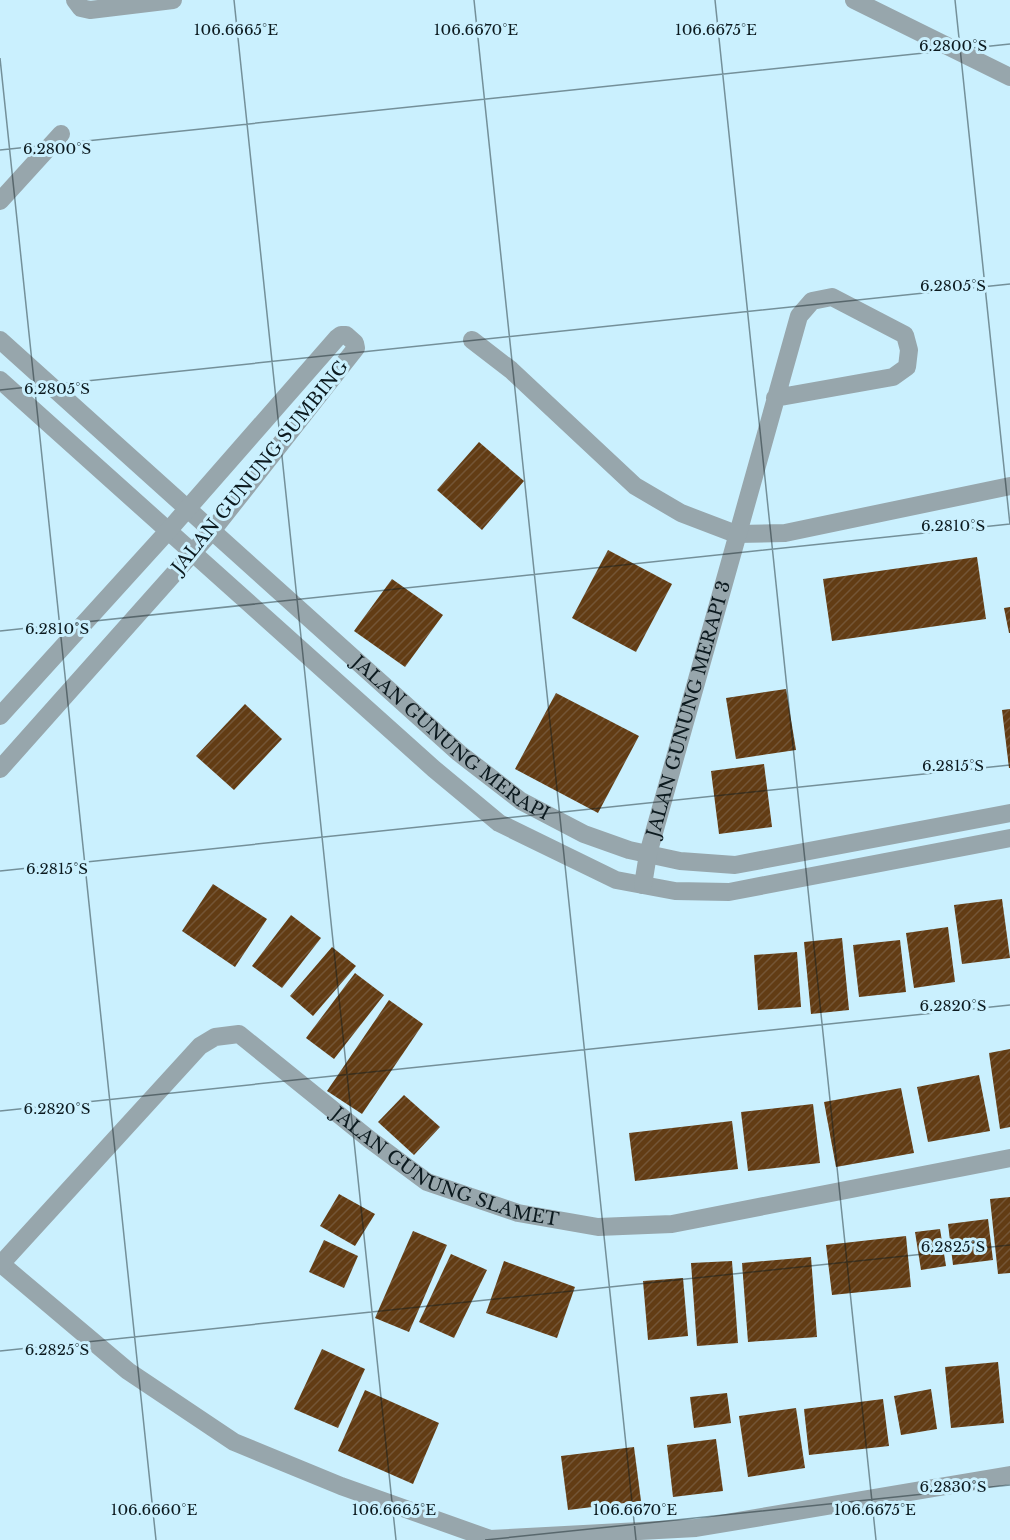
<svg xmlns="http://www.w3.org/2000/svg" width="1010" height="1540" viewBox="0 0 1010 1540" font-family="'Libre Baskerville',serif">
<defs>
<pattern id="building-hatch" width="6" height="6" patternUnits="userSpaceOnUse" patternTransform="scale(1.5)"><rect width="6" height="6" fill="#623c14"/><path d="M-1 1l2-2M0 6l6-6M5 7l2-2" fill="none" stroke="#735536"/></pattern>
</defs>
<rect width="100%" height="100%" fill="#caf0fe"/>
<g fill="url(#building-hatch)">
<path d="M479 442 524 481 482 530 437 490Z"/>
<path d="M608 550 672 584 636 652 572 618Z"/>
<path d="M977 557 986 619 832 641 823 579Z"/>
<path d="M392 579 443 615 405 667 354 631Z"/>
<path d="M1010 607V633H1009L1004 608Z"/>
<path d="M786 689 796 750 736 759 726 698Z"/>
<path d="M556 693 639 736 598 813 515 769Z"/>
<path d="M245 704 282 739 234 790 196 756Z"/>
<path d="M1010 709V768H1009L1002 710Z"/>
<path d="M764 764 772 827 719 834 711 771Z"/>
<path d="M213 884 267 919 235 967 182 931Z"/>
<path d="M1002 899 1010 958 962 964 954 905Z"/>
<path d="M291 915 321 938 282 988 252 966Z"/>
<path d="M948 927 955 982 914 988 906 933Z"/>
<path d="M842 938 849 1010 811 1014 804 942Z"/>
<path d="M900 940 906 992 859 997 853 945Z"/>
<path d="M332 947 356 966 313 1016 290 996Z"/>
<path d="M797 952 801 1007 758 1010 754 955Z"/>
<path d="M355 973 384 995 334 1059 306 1038Z"/>
<path d="M389 1000 423 1024 362 1114 327 1091Z"/>
<path d="M1010 1049V1127L1000 1129 989 1053Z"/>
<path d="M979 1075 990 1131 928 1142 917 1087Z"/>
<path d="M901 1088 914 1153 836 1167 824 1102Z"/>
<path d="M404 1095 440 1127 414 1155 378 1122Z"/>
<path d="M813 1104 820 1163 748 1171 741 1112Z"/>
<path d="M732 1121 738 1169 635 1181 629 1133Z"/>
<path d="M339 1194 375 1214 355 1246 320 1226Z"/>
<path d="M1010 1197V1273L998 1274 990 1199Z"/>
<path d="M988 1219 993 1260 953 1265 948 1224Z"/>
<path d="M940 1229 946 1266 921 1270 915 1232Z"/>
<path d="M413 1231 447 1245 409 1332 375 1318Z"/>
<path d="M906 1236 911 1287 832 1295 826 1245Z"/>
<path d="M324 1240 358 1256 344 1288 309 1272Z"/>
<path d="M451 1254 487 1270 454 1338 419 1322Z"/>
<path d="M811 1257 817 1337 748 1342 742 1263Z"/>
<path d="M504 1261 575 1287 557 1338 486 1313Z"/>
<path d="M732 1261 738 1343 697 1346 691 1263Z"/>
<path d="M683 1278 688 1336 648 1340 643 1281Z"/>
<path d="M322 1349 365 1369 338 1428 294 1409Z"/>
<path d="M998 1362 1004 1423 951 1428 945 1367Z"/>
<path d="M931 1389 937 1429 901 1435 894 1396Z"/>
<path d="M365 1390 439 1423 413 1484 338 1451Z"/>
<path d="M727 1393 731 1423 694 1428 690 1397Z"/>
<path d="M883 1399 889 1446 809 1455 804 1409Z"/>
<path d="M796 1408 805 1468 748 1477 739 1416Z"/>
<path d="M716 1439 723 1491 673 1497 667 1445Z"/>
<path d="M634 1447 641 1501 568 1510 561 1456Z"/>
</g>
<g fill="none" stroke-linecap="round" stroke-linejoin="round">
<g stroke="#97a6ac" stroke-width="18">
<path d="M75 0 81 8 90 10 173 0"/>
<path d="M854 0 1010 77"/>
<path d="M0 201 61 134"/>
<path id="s1" d="M0 340 459 753 521 801 584 834 629 850 680 861 735 865 1010 813"/>
<path d="M472 340 511 370 635 486 681 513 736 534 785 533 1010 486"/>
<path d="M0 380 434 769 499 823 616 880 675 891 729 892 1010 838"/>
<path d="M0 716 168 531 337 338 341 335H346L355 343 356 348 212 531 0 769"/>
<path id="s2" d="M643 885 648 854 799 316 812 301 832 297 905 335 909 350 907 367 893 377 775 398"/>
<path d="M0 1263 128 1371 234 1442 341 1486 490 1539 696 1528 1010 1475"/>
<path id="s3" d="M0 1265 200 1046 215 1037 239 1034 369 1139 427 1182 518 1213 598 1227 672 1224 1010 1158"/>
</g>
</g>
<path fill="none" stroke="#0c1a1f" stroke-width="1.5" stroke-opacity="0.45" d="M234 0 396 1540M474 0 636 1540M715 0 876 1540M955 0 1010 525M0 58 156 1540M0 150 1010 44M0 390 1010 284M0 631 1010 524M0 871 1010 765M0 1111 1010 1005M0 1351 1010 1245M485 1540 1010 1485"/>
<g text-anchor="middle" stroke-width="6" stroke-linejoin="round" paint-order="stroke">
<g font-size="18" fill="#0c1a1f" stroke="#caf0fe">
<text transform="translate(260 467) rotate(-51)" y="6">JALAN GUNUNG SUMBING</text>
<text dy="6" stroke="none"><textPath href="#s2" startOffset="182">JALAN GUNUNG MERAPI 3</textPath></text>
<text dy="6" stroke="none"><textPath href="#s1" startOffset="602">JALAN GUNUNG MERAPI</textPath></text>
<text dy="6" stroke="none"><textPath href="#s3" startOffset="588">JALAN GUNUNG SLAMET</textPath></text>
</g>
</g>
<g font-size="15" text-anchor="middle" fill="#0c1a1f" stroke="#caf0fe" stroke-width="6" stroke-linejoin="round" paint-order="stroke">
<text x="236" y="35">106.6665°E</text>
<text x="476" y="35">106.6670°E</text>
<text x="716" y="35">106.6675°E</text>
<text x="953" y="51">6.2800°S</text>
<text x="57" y="154">6.2800°S</text>
<text x="953" y="291">6.2805°S</text>
<text x="57" y="394">6.2805°S</text>
<text x="953" y="531">6.2810°S</text>
<text x="57" y="634">6.2810°S</text>
<text x="953" y="771">6.2815°S</text>
<text x="57" y="874">6.2815°S</text>
<text x="953" y="1011">6.2820°S</text>
<text x="57" y="1114">6.2820°S</text>
<text x="953" y="1252">6.2825°S</text>
<text x="57" y="1355">6.2825°S</text>
<text x="953" y="1492">6.2830°S</text>
<text x="154" y="1515">106.6660°E</text>
<text x="394" y="1515">106.6665°E</text>
<text x="635" y="1515">106.6670°E</text>
<text x="875" y="1515">106.6675°E</text>
</g>
</svg>
